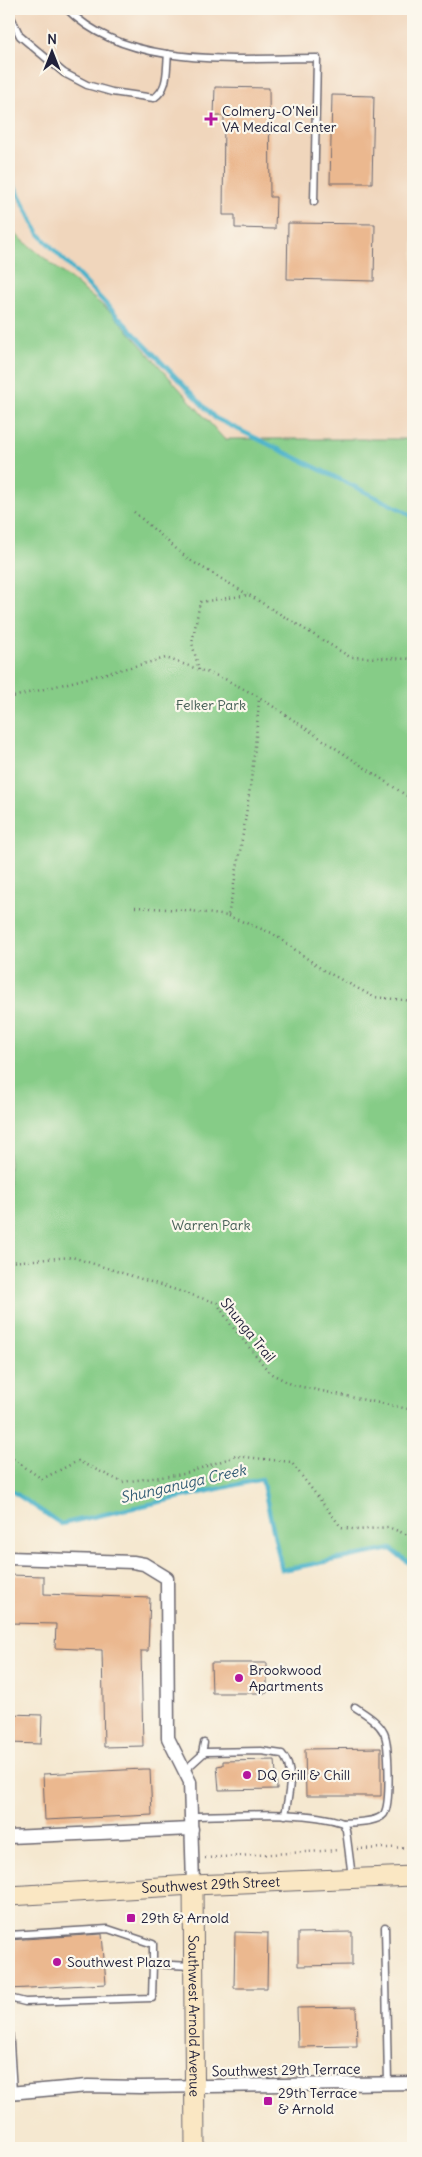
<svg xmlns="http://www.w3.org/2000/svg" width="422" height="2157" viewBox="0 0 422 2157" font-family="Delius,sans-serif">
<rect width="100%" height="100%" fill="#fbf7ec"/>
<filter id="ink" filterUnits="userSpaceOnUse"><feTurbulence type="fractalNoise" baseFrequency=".02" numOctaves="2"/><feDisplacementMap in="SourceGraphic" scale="10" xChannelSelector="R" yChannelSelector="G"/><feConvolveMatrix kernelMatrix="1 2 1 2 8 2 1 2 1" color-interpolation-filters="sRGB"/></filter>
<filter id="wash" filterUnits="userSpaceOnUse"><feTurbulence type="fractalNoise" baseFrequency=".0096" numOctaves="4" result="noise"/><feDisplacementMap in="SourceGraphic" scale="20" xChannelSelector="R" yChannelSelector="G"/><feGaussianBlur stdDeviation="1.12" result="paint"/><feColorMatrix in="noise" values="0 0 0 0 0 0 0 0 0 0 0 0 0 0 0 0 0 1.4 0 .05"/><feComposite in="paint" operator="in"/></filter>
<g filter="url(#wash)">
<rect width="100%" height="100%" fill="#f5e8d0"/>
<path fill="#f0d6bc" d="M9 9H413V439H224L113 314 9 229Z"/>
<path fill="#86cc87" stroke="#547761" d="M9 229 113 314 224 439H413V1566L391 1549 282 1570 262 1479 61 1524 9 1489Z"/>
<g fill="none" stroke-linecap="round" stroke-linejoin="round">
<g stroke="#4bb2ca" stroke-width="4.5">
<path d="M9 175 39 234 215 418 404 511 413 517"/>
<path d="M9 1489 61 1524 262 1479 282 1570 391 1549 413 1566"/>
</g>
</g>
<g id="blocks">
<g fill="#ebb88f">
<path d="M215 87 269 88 270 197H276L275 229 235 228V215H223L224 116H214Z"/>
<path d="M332 95 374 96 372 183H330Z"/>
<path d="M288 223 375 224 374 281 287 279Z"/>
<path d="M9 1575 44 1576V1594L150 1598 148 1651H141L143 1746 104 1747 102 1650 55 1648 56 1624 9 1623Z"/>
<path d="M211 1663H267V1693H212Z"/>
<path d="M9 1714 42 1715 41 1744 9 1743Z"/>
<path d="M381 1748V1796H306L305 1749Z"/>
<path d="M275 1760 277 1789 219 1790 217 1766 223 1765V1761Z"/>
<path d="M143 1769H150L152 1815 45 1820 43 1774Z"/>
<path d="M235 1932 268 1933 267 1988H234Z"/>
<path d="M352 1932V1965L298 1966V1933Z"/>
<path d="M102 1934 106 1984 9 1989V1940Z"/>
<path d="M356 2007 357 2046 298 2047 297 2008Z"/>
</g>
</g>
</g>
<g filter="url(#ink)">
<use href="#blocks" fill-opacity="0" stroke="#6c676f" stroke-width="1"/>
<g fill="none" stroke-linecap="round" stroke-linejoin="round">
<defs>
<g id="lane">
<path d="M67 9C127 70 239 58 317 58L314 202"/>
<path d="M9 13 20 36 64 73 87 85 112 92 154 98C169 88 166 70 168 54"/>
<path d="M202 1753 204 1743"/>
<path d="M184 1771 205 1752 261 1751 282 1754C296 1769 288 1797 285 1815"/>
<path d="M191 1816C237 1816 301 1809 343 1823L346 1830 352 1877"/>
<path d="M343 1823C354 1822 377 1823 384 1814 391 1804 389 1743 384 1733 378 1721 365 1714 355 1707"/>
<path d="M385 1927 388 2083"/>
<path d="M9 1935 108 1929 153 1944V1964"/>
<path d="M9 1998 25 2002 152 1998 153 1964 191 1966"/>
<path d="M9 2027 13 2092"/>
</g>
<g id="street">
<path d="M9 1558 133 1562 144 1564 167 1578 168 1738 190 1782 193 1885"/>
<path d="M9 1837 192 1829"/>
<path d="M9 2093 88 2086 140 2087 413 2083"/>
</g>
<g id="secondary">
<path id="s1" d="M193 1885 195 2148"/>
<path id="s2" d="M9 1896 193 1885 413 1876"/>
</g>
</defs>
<use href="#lane" stroke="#6c676f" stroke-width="9"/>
<use href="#street" stroke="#6c676f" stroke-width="15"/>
<use href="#secondary" stroke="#6c676f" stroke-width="21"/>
<g stroke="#6c676f" stroke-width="2.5" stroke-dasharray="1 4" stroke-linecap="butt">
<path d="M134 512 188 559 247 594"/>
<path d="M199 670 192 643 200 602 249 595 350 657 413 659"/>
<path d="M9 698 166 658 223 678 259 697 413 800"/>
<path d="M135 907 184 910 228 916C242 843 255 770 259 697"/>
<path d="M228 916 272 933 323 970 374 997 413 1001"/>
<path d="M9 1262 72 1257 217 1303 231 1325 270 1373 293 1385 413 1410"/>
<path d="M9 1456 42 1479 78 1461 122 1482 184 1474 236 1456 291 1462 341 1527 358 1530 388 1527 413 1537"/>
<path d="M357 1849 413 1847"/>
<path d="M205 1858 339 1850"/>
</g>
<use href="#lane" stroke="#fff" stroke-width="6"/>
<use href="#street" stroke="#fff" stroke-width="12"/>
<use href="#secondary" stroke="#fae7c3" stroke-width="19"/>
</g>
</g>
<g fill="#b5179e" stroke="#fbf7ec" stroke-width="2">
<path d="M208.5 111.5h5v5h5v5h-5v5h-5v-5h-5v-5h5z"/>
<circle cx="239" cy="1678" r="5"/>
<circle cx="247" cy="1775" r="5"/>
<rect x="126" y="1913" width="10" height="10" rx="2.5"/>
<circle cx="57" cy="1962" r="5"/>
<rect x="263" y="2096" width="10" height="10" rx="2.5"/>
</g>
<g text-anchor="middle" stroke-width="4.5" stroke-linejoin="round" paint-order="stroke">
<g font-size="14" fill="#22223b" stroke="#fbf7ec" text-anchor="start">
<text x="222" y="116">Colmery-O'Neil<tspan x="222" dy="16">VA Medical Center</tspan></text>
<text x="249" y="1675">Brookwood<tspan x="249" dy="16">Apartments</tspan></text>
<text x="257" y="1780">DQ Grill &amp; Chill</text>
<text x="141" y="1923">29th &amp; Arnold</text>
<text x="67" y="1967">Southwest Plaza</text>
<text x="278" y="2098">29th Terrace<tspan x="278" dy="16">&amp; Arnold</tspan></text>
</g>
<g font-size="14" fill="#455e56" stroke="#fbf7ec">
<text x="211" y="710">Felker Park</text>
<text x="211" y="1230">Warren Park</text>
</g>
<g font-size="14" fill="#22223b" stroke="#fbf7ec">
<text transform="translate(248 1330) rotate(51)" y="5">Shunga Trail</text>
<text dy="5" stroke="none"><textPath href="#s2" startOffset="202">Southwest 29th Street</textPath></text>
<text dy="5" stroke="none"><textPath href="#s1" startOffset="131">Southwest Arnold Avenue</textPath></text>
<text transform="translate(286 2070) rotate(-1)" y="5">Southwest 29th Terrace</text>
</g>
<g font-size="15" font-style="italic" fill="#325c74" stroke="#fbf7ec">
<text transform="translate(183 1484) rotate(-13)" y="5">Shunganuga Creek</text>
</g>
</g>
<rect width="422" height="2157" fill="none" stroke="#fbf7ec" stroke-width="30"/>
<g transform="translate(52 52)" stroke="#fbf7ec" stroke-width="4" paint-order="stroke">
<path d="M0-4L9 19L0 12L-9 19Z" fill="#22223b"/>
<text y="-8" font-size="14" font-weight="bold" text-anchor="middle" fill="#22223b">N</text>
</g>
</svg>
